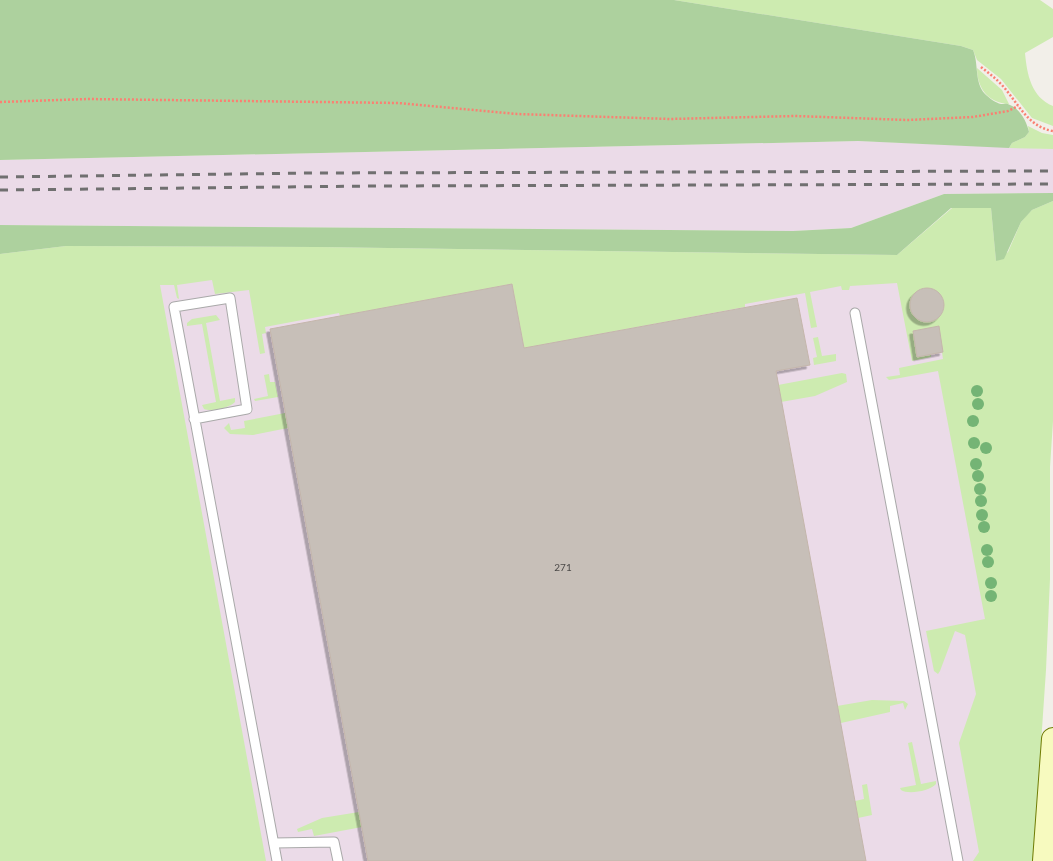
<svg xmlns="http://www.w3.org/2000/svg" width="1053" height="861" viewBox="0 0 1053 861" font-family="Lato,sans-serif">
<defs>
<filter id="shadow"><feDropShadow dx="-3.5" dy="3.5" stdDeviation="0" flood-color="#0004"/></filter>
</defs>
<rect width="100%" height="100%" fill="#f2efe9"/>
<g fill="#ebdbe8">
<path d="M858 141 1053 149V193L944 194 851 228 793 231 0 225V160Z"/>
<path d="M991 208 989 861H0V254L897 255Z"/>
</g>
<g fill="#cdebb0">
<path d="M674 0H1040L1053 9V37L1025 53C1027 74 1031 97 1053 106V126L1032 118 1001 79 977 60 973 50 961 46Z"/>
<path d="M977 68 1002 90 1009 104C988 103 977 88 977 68Z"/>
<path d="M1028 126 1042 133 1053 135V149L1009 148 1012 143 1025 137 1029 132Z"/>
<path d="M1053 201V421L1050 467V579L1046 670 1033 861H973L979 852 959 743 976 694 965 635 955 631 940 671 938 674 934 671 926 631 985 619 938 371 889 380 886 377 900 375 899 368 943 359 938 327 913 331 917 357 931 355V357L912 361 897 283 850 286 849 290H842L841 286 810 292 817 327 811 328 805 293 745 304V307L524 348 512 284 340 316 339 313 265 327 266 333 262 334 265 353 260 354 249 290 215 294 212 280 177 285 179 299 177 298 174 285H160L266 861H0V254L66 246 318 247 897 255 952 208H991L996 261 1008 252 1021 222 1026 216 1032 210Z"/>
<path d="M216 315 220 320 206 323 220 401 235 398V402C229 408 212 412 204 409L202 405 216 402 202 324 187 326V323L192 319Z"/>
<path d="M818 337 822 356 836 354V361L814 365 813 358 817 357 813 338Z"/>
<path d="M842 373 846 374 847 382 815 396 781 402 778 385Z"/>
<path d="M269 374 270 382H275L278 397 255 401 254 399 268 396 264 375Z"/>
<path d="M285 413 288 428 253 435 230 434 224 428 229 423 231 430 245 428 244 421Z"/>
<path d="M872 700 904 701 908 704 905 710 903 703 890 706V712L841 723 837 706Z"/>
<path d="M912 742 921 784 936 781V784C930 791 908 795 901 790L900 788 916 785 908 743Z"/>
<path d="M867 784 872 815 858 818 855 801 864 799 862 785Z"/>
<path d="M359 812 362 827 314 836 312 829 298 832 297 829 322 818Z"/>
</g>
<g fill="#add19e">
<path d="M0 0H674L961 46 973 50C979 64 974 82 985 94 989 98 996 103 1001 104 1004 104 1007 103 1010 105 1020 109 1027 122 1029 132L1025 137 1012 143 1009 148 858 141 0 160Z"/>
<path d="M1053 193V201L1032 210 1021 222 1004 259 996 261 991 208H951L897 255 318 247 66 246 0 254V225L793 231 851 228 944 194Z"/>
</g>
<g fill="#c7bfb8" stroke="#c4b6ab" filter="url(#shadow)">
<path d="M512 284 524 348 797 298 810 365 776 371 866 861H368L270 329Z"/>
<circle cx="927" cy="305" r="17"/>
<path d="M939 326 943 352 917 357 913 331Z"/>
</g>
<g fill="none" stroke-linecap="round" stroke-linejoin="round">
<defs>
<g id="service">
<path d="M855 313 958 861"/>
<path d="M194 419 247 409 230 298 174 307 277 861"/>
<path d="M274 843 334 842 338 861"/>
</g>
<path id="secondary" d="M1044 861 1053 739"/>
</defs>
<use href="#service" stroke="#a9a9a9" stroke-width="11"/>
<use href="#secondary" stroke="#707d05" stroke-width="24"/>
<g stroke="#fa8072" stroke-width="2.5" stroke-dasharray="2 2" stroke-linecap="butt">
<path d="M981 67C987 72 993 76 998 81 1016 98 1026 127 1053 131"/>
<path d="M0 102 88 99 398 103 517 114 670 119 795 116 907 120 973 117 1008 111 1018 106"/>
</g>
<use href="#service" stroke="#fff" stroke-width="9"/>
<use href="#secondary" stroke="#f7fabf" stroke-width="22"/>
<g stroke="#707070" stroke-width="3" stroke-dasharray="8 8" stroke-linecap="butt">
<path d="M0 177 313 173 1053 171"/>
<path d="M0 190 377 186 1053 184"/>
</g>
</g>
<g fill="#74b475">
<circle cx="977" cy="391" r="6"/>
<circle cx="978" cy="404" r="6"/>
<circle cx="973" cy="421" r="6"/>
<circle cx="974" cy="443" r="6"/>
<circle cx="986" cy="448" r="6"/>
<circle cx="976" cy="464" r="6"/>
<circle cx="978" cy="476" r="6"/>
<circle cx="980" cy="489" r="6"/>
<circle cx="981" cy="501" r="6"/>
<circle cx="982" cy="515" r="6"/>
<circle cx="984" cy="527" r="6"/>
<circle cx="987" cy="550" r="6"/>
<circle cx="988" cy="562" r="6"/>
<circle cx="991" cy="583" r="6"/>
<circle cx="991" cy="596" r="6"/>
</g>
<g text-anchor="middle" stroke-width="3" stroke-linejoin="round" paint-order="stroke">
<g font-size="10" fill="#4b4948">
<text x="563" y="571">271</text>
</g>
</g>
</svg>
